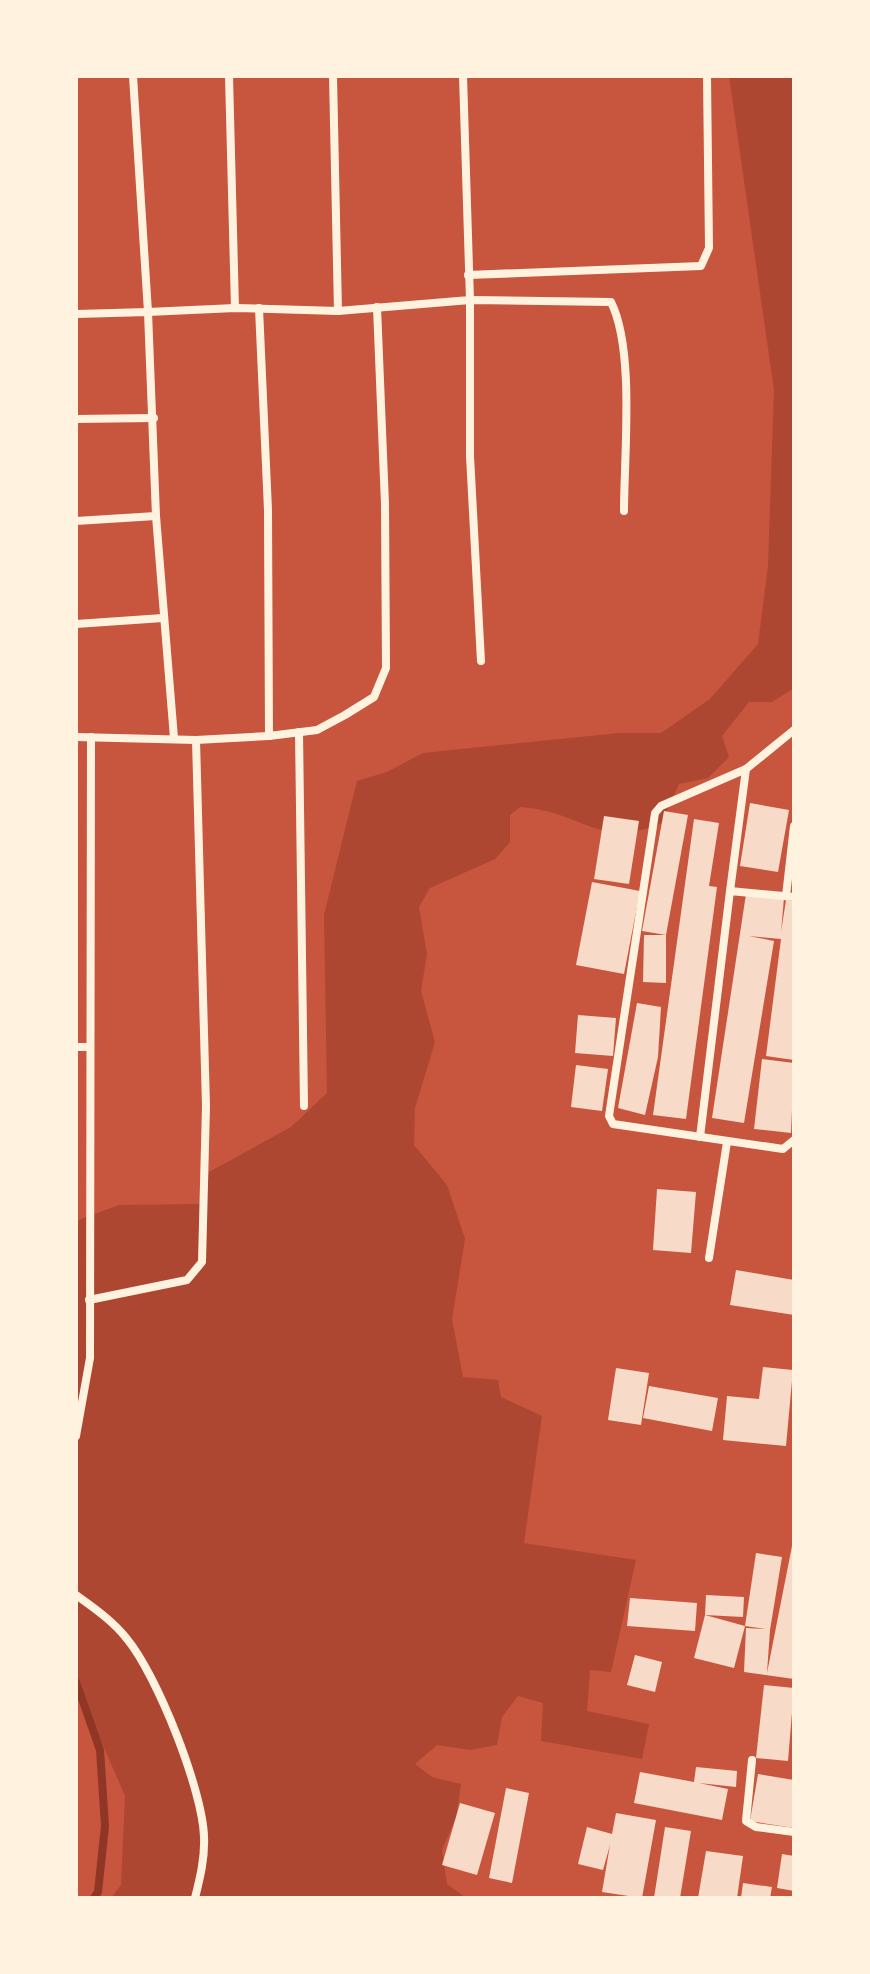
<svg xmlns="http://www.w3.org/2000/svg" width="870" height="1974" viewBox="0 0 870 1974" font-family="'Source Sans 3',sans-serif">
<rect width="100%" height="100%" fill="#c8553d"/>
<path fill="#ae4732" d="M729 76H794V688L772 702H749L722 736 729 757 708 778 679 784 662 823C600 850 579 810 520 807L510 815V842L495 859 430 888 419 907 427 954 421 991 435 1042 415 1108 414 1145 447 1185 465 1239 452 1319 463 1377 498 1380 501 1397 542 1416 524 1543 636 1560 611 1672 590 1670 587 1711 649 1724 642 1759 541 1741 543 1703 518 1696 502 1717 497 1745 471 1750 437 1745 415 1764 432 1777 461 1784 456 1818 442 1850 447 1884 466 1898H111L121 1885 125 1796 76 1683V1221L119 1205 202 1204 209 1172 291 1127 327 1093 324 915 357 781 387 772 423 753 619 733H661L710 699 758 644 768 566 774 390Z"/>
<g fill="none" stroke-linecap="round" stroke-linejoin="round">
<path stroke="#8f3625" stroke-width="8" d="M76 1682 100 1750 105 1826 98 1892 94 1898"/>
</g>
<g fill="#f7dbc8">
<path d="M750 803 789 810 778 872 740 866Z"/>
<path d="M664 811 688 815 666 935 642 931Z"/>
<path d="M604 816 639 821 629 884 594 879Z"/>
<path d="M694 819 719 823 709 886 717 887 686 1119 653 1115Z"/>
<path d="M592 882 640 891 624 974 576 965Z"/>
<path d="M746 894 784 898 781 932 786 900 794 901V1060L766 1056 781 939 749 936 774 941 744 1123 712 1118Z"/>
<path d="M644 935H666V983L643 982Z"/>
<path d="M637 1003 661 1007 658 1057 645 1115 618 1108Z"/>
<path d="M578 1015 616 1018 613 1056 575 1053Z"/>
<path d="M762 1059 794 1063 791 1133 754 1129Z"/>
<path d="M576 1065 608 1069 602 1111 571 1107Z"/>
<path d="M657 1189 696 1192 691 1253 653 1250Z"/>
<path d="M736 1270 794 1280V1315L730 1305Z"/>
<path d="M763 1367 793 1370 786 1446 723 1440 727 1396 759 1399Z"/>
<path d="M616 1368 649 1373 641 1425 608 1420Z"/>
<path d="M649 1386 718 1398 712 1431 643 1418Z"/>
<path d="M792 1546 794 1679 744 1672 746 1628 766 1629 745 1626 756 1553 782 1557 770 1630 767 1673Z"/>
<path d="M706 1595 744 1597 743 1617 705 1615Z"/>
<path d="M630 1598 697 1603 695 1631 627 1626Z"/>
<path d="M705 1615 745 1626 734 1668 694 1658Z"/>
<path d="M635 1655 662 1662 655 1692 627 1685Z"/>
<path d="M764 1685 794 1688 788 1761 756 1758Z"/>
<path d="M696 1767 737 1771 736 1787 699 1783 728 1789 722 1820 634 1803 640 1772 694 1782Z"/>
<path d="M758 1774 794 1780V1828L750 1821Z"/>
<path d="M506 1788 529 1793 512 1883 489 1878Z"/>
<path d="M460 1803 495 1813 477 1875 442 1865Z"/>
<path d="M616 1813 656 1820 642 1898 602 1892 610 1845 603 1870 578 1864 587 1827 612 1834Z"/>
<path d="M665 1827 691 1831 680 1898H654Z"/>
<path d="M706 1851 743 1856 737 1898H698Z"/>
<path d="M782 1854 794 1856V1891L777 1888Z"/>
<path d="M743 1883 772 1887 770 1898H741Z"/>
</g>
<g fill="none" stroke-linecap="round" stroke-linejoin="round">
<g stroke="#fff3e0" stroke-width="8">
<path d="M133 76 148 312 235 308 338 311 333 76"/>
<path d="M229 76 235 308"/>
<path d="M468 275 701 266 709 248 707 76"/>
<path d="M338 311 470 300 463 76"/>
<path d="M76 314 148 312 156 516 174 738"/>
<path d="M76 419 154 418"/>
<path d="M76 521 156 516"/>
<path d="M76 624 163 618"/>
<path d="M481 661 470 456V300L611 302C635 350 624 455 624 511"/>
<path d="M794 730 746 769 661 806 655 813 609 1116 613 1124 783 1149 794 1140"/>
<path d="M299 732 304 1106"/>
<path d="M269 736 317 730 345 715 374 697 386 668 385 504 377 307"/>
<path d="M76 737 196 740 269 736 268 510 259 308"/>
<path d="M730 891 746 769"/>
<path d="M786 896 794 826"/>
<path d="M76 1047H88"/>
<path d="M700 1137 730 891 794 897"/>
<path d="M709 1258 727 1142"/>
<path d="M89 1300 187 1280 202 1262 206 1106 196 740"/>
<path d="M76 1436 90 1358 91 737"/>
<path d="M76 1595C94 1608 113 1621 127 1639 157 1675 203 1791 204 1837 205 1858 200 1878 195 1898"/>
<path d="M752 1760 746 1821 756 1827 794 1832"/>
</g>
</g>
<rect width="870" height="1974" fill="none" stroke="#fff3e0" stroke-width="156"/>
</svg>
